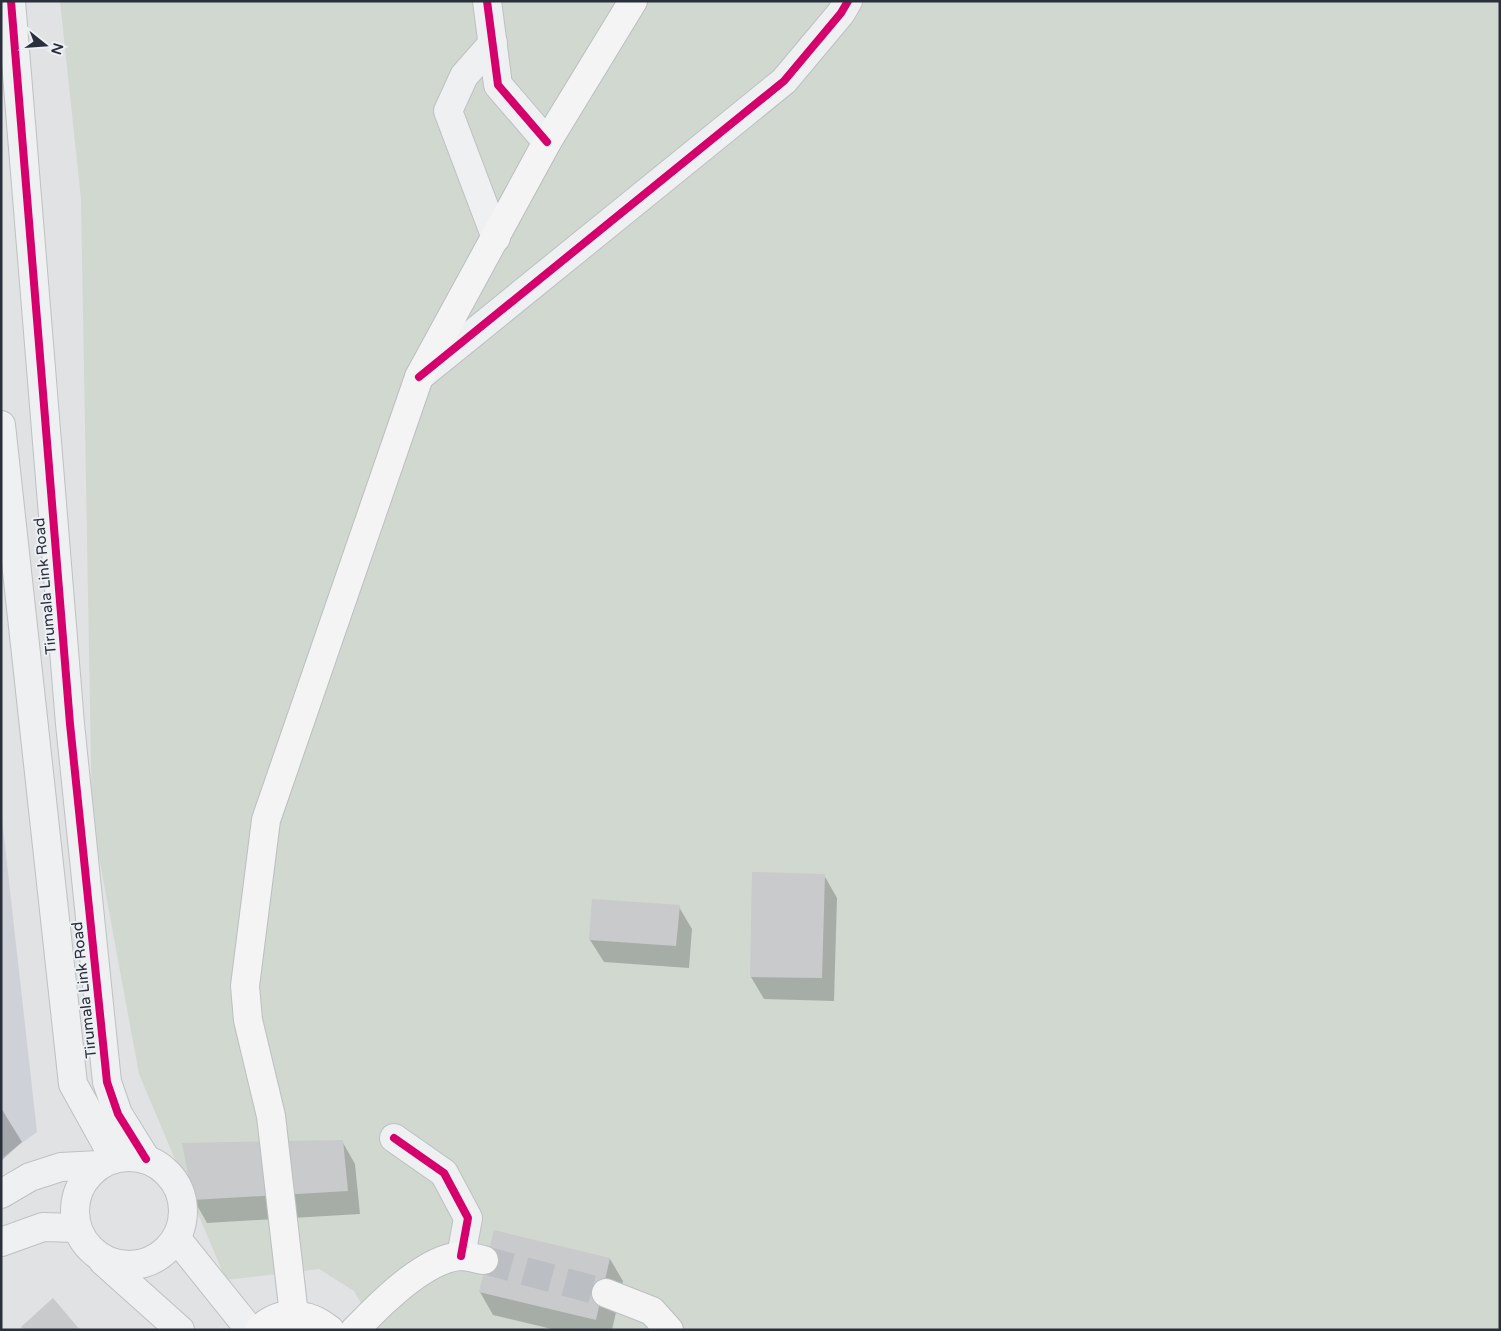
<svg xmlns="http://www.w3.org/2000/svg" width="1501" height="1331" viewBox="0 0 1501 1331" font-family="'Varela Round',sans-serif">
<rect width="100%" height="100%" fill="#e0e2e4"/>
<path fill="#ced1d7" d="M1 810 37 1132 1 1158Z"/>
<path fill="#d0d8d0" d="M60 1H1500V1330H377L354 1291 319 1269 226 1280 139 1074 92 819 81 199Z"/>
<g fill="#0003">
<path d="M824 875 837 898 834 1001 764 999 751 977Z"/>
<path d="M679 907 692 929 689 968 604 962 590 940Z"/>
<path d="M1 1108 22 1142 1 1161Z"/>
<path d="M342 1141 355 1164 360 1214 207 1223 194 1200Z"/>
<path d="M610 1259 623 1281 612 1330H556L493 1315 480 1292Z"/>
</g>
<g fill="#c8cacc">
<path d="M752 872 825 874 822 978 750 977Z"/>
<path d="M592 899 680 905 676 946 589 940Z"/>
<path d="M343 1140 348 1191 193 1200 182 1143Z"/>
<path d="M494 1230 610 1258 596 1320 479 1292Z"/>
<path d="M53 1298 80 1330H24L21 1327Z"/>
</g>
<g fill="none" stroke-linecap="round" stroke-linejoin="round">
<path stroke="#bbbec2" stroke-width="28" stroke-dasharray="28 14" stroke-linecap="butt" d="M484 1260 606 1293"/>
<defs>
<g id="minor">
<path d="M11 1 70 724 107 1082 118 1114 146 1159"/>
<path d="M487 1 498 85 547 142"/>
<path d="M493 43 464 76 448 111 496 238"/>
<path d="M419 377 784 81 841 13 848 1"/>
<path d="M1 425 73 1084 114 1158"/>
<path d="M394 1138 444 1173 468 1218 461 1256"/>
<circle cx="129" cy="1211" r="54"/>
<path d="M1 1194 30 1177 61 1167 99 1165"/>
<path d="M177 1239 250 1330"/>
<path d="M1 1242 43 1227 77 1228"/>
<path d="M103 1261 180 1330"/>
</g>
<g id="major">
<path d="M606 1293 652 1311 669 1330"/>
<path d="M294 1315 271 1116 248 1020 245 986 266 820 419 377 547 142 633 1"/>
<path d="M259 1330C279 1309 309 1312 330 1330"/>
<path d="M355 1330C379 1305 425 1258 461 1256 468 1256 477 1259 484 1260"/>
</g>
</defs>
<use href="#minor" stroke="#bec0c2" stroke-width="30"/>
<use href="#major" stroke="#bcbec1" stroke-width="30"/>
<use href="#minor" stroke="#eff0f1" stroke-width="28"/>
<use href="#major" stroke="#f4f4f5" stroke-width="28"/>
<defs>
<g id="cycleway">
<path d="M11 1 70 724 107 1082 118 1114 146 1159"/>
<path d="M487 1 498 85 547 142"/>
<path d="M419 377 784 81 841 13 848 1"/>
<path d="M394 1138 444 1173 468 1218 461 1256"/>
</g>
</defs>
<use href="#cycleway" stroke="#edf0f4" stroke-width="11"/>
<use href="#cycleway" stroke="#d6006c" stroke-width="8"/>
</g>
<g text-anchor="middle" stroke-width="4" stroke-linejoin="round" paint-order="stroke">
<g font-size="15" fill="#292f3b" stroke="#edf0f4">
<text transform="translate(45 586) rotate(-95)" y="5">Tirumala Link Road</text>
<text transform="translate(84 990) rotate(-96)" y="5">Tirumala Link Road</text>
</g>
</g>
<rect width="1501" height="1331" fill="none" stroke="#292f3b" stroke-width="5"/>
<g transform="translate(45 45) rotate(107)" stroke="#edf0f4" stroke-width="4" paint-order="stroke">
<path d="M0-4L9 19L0 12L-9 19Z" fill="#292f3b"/>
<text y="-8" font-size="14" font-weight="bold" text-anchor="middle" fill="#292f3b">N</text>
</g>
</svg>
